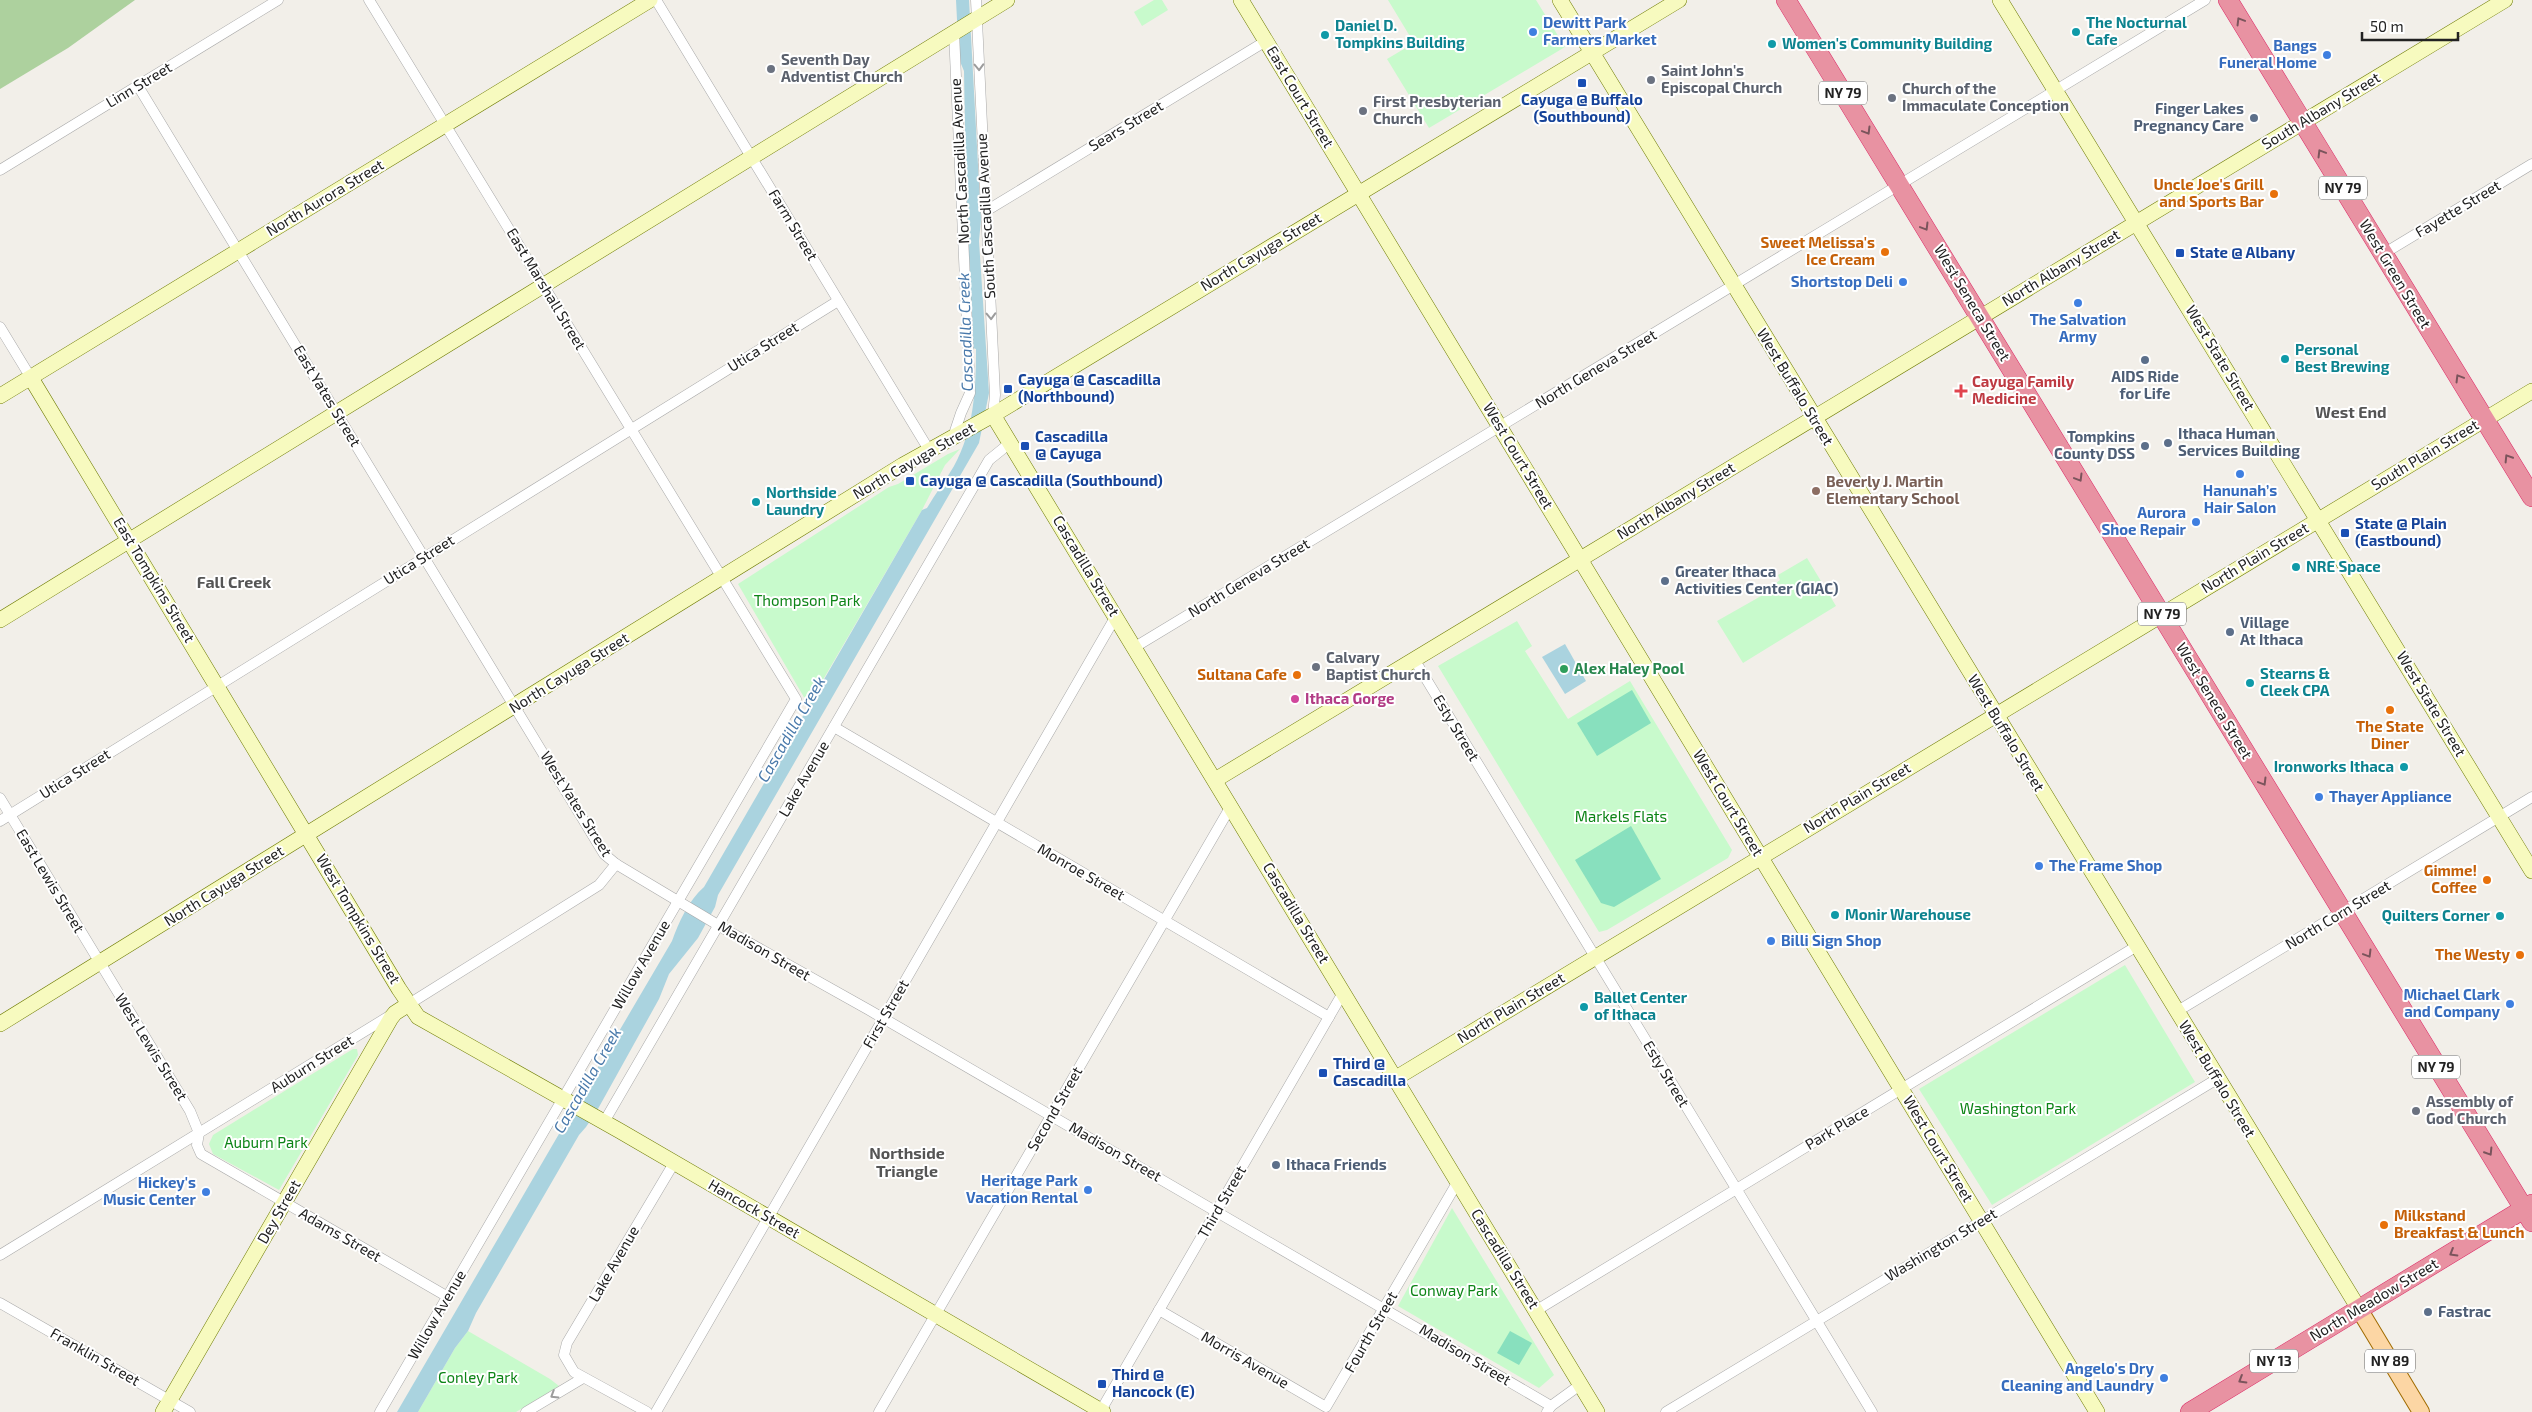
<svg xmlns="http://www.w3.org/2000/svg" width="2532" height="1412" viewBox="0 0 2532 1412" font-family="'Exo 2',sans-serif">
<rect width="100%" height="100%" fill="#f2efe9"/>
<path fill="#add19e" d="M0 0H135L68 48 0 89Z"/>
<g fill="#c8facc">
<path d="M1154 0H1162L1168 10 1142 26 1134 12Z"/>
<path d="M1388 0H1536L1565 47 1429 128 1387 59 1414 43Z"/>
<path d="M960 449 945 465 922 510 810 702 805 699 738 584 889 487 898 484 948 454Z"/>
<path d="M1807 558 1836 606 1743 663 1717 621 1777 587 1776 583 1780 580 1778 575Z"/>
<path d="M1517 621 1532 646 1525 651 1568 719 1630 681 1732 850 1728 858 1607 930 1599 932 1438 666Z"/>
<path d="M2125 965 2195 1082 1992 1205 1919 1089Z"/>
<path d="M353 1049H357L358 1055 279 1190 213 1154 209 1144 213 1135Z"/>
<path d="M1452 1208 1554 1375 1539 1388 1398 1306Z"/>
<path d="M468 1331 550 1379 559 1386 516 1412H418L455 1348Z"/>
</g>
<g fill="#88e0be">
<path d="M1632 690 1651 723 1597 756 1577 723Z"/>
<path d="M1631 826 1661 879 1614 907 1601 903 1575 860Z"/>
<path d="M1510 1331 1532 1343 1519 1365 1497 1353Z"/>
</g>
<g fill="#aad3df">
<path d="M956 0H969L981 220 979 241 989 393 979 443 718 895 715 907 698 938 669 974 659 999 599 1107 586 1127 579 1135 476 1313 468 1331 455 1348 418 1412H397L563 1127 580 1094 591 1079 672 941C679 922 688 901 704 887L922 510 927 508C935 494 946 480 954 466 974 430 976 389 976 349L973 348 966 187 964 71 959 59Z"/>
<path d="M1565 644 1586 681 1565 694 1542 657Z"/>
</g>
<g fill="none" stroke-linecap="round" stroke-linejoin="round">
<defs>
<g id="street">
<path d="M369 0 796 699 380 1412"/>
<path d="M656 0 929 450"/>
<path d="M976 0 995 395 993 415"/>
<path d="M138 86 604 854 616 864 728 931 869 1010 1551 1406"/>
<path d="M0 170 278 0"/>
<path d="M986 211 1266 41"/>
<path d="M2383 254 2532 164"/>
<path d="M0 327 31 378"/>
<path d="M953 437 961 413 970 393 954 32"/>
<path d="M1135 647 2205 0"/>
<path d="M1414 659 1872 1412"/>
<path d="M834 727 1329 1017"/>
<path d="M0 798 190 1111 199 1133 197 1145 201 1154 448 1297"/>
<path d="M0 821 838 301"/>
<path d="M409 1004 599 885 616 864"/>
<path d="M2176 1012 2532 797"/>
<path d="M604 1122 989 460 1010 443"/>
<path d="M0 1255 391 1015"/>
<path d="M0 1303 190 1412"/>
<path d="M1159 1310 1326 1407 1457 1183"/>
<path d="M1537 1310 2137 946"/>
<path d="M526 1412 583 1378"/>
<path d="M647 1412 574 1372 564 1355 567 1343 674 1163"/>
<path d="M656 1412 1116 616"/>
<path d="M879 1412 1231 806"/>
<path d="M1100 1412 1344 991"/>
<path d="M1547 1412 1551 1406 1580 1385"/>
<path d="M1666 1412 2217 1079"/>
</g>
<g id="secondary">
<path d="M1241 0 2097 1412"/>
<path d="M1560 0 2359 1309"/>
<path d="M2000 0 2532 871"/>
<path d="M31 378 399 989 418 1017 620 1131 1103 1412"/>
<path d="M0 396 650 0"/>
<path d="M993 415 1597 1412"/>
<path d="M0 620 1007 0"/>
<path d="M1215 780 2505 0"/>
<path d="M0 1024 903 465 993 415 1679 0"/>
<path d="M1396 1078 2532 391"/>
<path d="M163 1412 391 1018 395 1013 409 1004"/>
</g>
<path id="primary" d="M2359 1309 2421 1412"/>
<g id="highway">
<path d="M1786 0 2532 1222"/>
<path d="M2228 0 2532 497"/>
<path d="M2190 1412 2532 1204"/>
</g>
</defs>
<use href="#street" stroke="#a9a9a9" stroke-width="11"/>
<use href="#secondary" stroke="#707d05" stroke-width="16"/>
<use href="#primary" stroke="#a06b00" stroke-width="18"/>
<use href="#highway" stroke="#dc2a67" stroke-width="20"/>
<use href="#street" stroke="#fff" stroke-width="10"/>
<use href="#secondary" stroke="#f7fabf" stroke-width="15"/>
<use href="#primary" stroke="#fcd6a4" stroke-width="16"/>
<use href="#highway" stroke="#e892a2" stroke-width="19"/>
</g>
<defs><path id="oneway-chevron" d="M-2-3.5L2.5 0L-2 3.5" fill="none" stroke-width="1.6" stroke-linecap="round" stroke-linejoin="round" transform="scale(1.25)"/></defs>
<g stroke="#7b545c">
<use href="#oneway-chevron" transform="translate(2240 21) rotate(-121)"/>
<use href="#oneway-chevron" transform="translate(1867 131) rotate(59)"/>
<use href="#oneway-chevron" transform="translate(2321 153) rotate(-121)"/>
<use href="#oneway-chevron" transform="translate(1925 227) rotate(59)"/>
<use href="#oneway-chevron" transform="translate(2459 378) rotate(-121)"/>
<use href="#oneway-chevron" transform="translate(2508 458) rotate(-122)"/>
<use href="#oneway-chevron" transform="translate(2079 478) rotate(59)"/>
<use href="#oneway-chevron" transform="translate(2263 782) rotate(59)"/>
<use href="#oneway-chevron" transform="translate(2368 954) rotate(59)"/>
<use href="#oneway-chevron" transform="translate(2489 1152) rotate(58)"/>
<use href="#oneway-chevron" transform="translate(2453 1253) rotate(149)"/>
<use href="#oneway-chevron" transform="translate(2242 1380) rotate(149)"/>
</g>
<g stroke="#9c9c9c">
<use href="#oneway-chevron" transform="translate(979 67) rotate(88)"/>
<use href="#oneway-chevron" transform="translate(991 316) rotate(88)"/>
<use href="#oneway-chevron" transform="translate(554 1395) rotate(148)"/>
</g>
<g fill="#3f7fe0" stroke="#fff" stroke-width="2">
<circle cx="1533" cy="32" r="5"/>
<circle cx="2327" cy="55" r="5"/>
<circle cx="1903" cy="282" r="5"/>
<circle cx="2078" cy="303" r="5"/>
<circle cx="2240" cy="474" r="5"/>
<circle cx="2196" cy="522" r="5"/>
<circle cx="2319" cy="797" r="5"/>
<circle cx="2039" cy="866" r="5"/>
<circle cx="1771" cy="941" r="5"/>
<circle cx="2510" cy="1004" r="5"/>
<circle cx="1088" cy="1190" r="5"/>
<circle cx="206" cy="1192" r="5"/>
<circle cx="2164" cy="1378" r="5"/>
</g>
<g fill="#0f9aa8" stroke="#fff" stroke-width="2">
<circle cx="2076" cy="32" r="5"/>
<circle cx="1325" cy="35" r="5"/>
<circle cx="1772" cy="44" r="5"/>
<circle cx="2285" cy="359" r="5"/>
<circle cx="756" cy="502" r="5"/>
<circle cx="2296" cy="567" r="5"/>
<circle cx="2250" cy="683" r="5"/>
<circle cx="2404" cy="767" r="5"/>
<circle cx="1835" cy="915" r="5"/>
<circle cx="2500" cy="916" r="5"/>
<circle cx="1584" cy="1007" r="5"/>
</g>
<g fill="#6b7280" stroke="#fff" stroke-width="2">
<circle cx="771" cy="69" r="5"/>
<circle cx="1651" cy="80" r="5"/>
<circle cx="1892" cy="98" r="5"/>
<circle cx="1363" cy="111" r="5"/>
<circle cx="1316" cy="667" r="5"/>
<circle cx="2416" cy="1111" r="5"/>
</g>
<g fill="#1a4fb4" stroke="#fff" stroke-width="2">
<rect x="1577" y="78" width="10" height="10" rx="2.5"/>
<rect x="2175" y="248" width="10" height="10" rx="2.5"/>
<rect x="1003" y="384" width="10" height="10" rx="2.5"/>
<rect x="1020" y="441" width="10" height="10" rx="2.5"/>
<rect x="905" y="476" width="10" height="10" rx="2.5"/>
<rect x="2340" y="528" width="10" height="10" rx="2.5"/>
<rect x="1318" y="1068" width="10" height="10" rx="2.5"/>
<rect x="1097" y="1379" width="10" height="10" rx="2.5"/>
</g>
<g fill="#5c6f8a" stroke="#fff" stroke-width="2">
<circle cx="2254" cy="118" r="5"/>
<circle cx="2145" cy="360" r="5"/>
<circle cx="2168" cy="443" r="5"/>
<circle cx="2145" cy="446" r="5"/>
<circle cx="1665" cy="581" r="5"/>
<circle cx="2230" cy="632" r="5"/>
<circle cx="1276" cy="1165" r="5"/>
<circle cx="2428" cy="1312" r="5"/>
</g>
<g fill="#e8710a" stroke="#fff" stroke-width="2">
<circle cx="2274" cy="194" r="5"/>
<circle cx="1885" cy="252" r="5"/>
<circle cx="1297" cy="675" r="5"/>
<circle cx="2390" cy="710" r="5"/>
<circle cx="2487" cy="880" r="5"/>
<circle cx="2520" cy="955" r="5"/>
<circle cx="2384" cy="1225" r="5"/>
</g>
<path fill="#e0444e" stroke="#fff" stroke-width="2" d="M1958.5 383.5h5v5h5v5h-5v5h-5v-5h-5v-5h5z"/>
<circle fill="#8d6e63" stroke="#fff" stroke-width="2" cx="1816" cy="491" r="5"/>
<circle fill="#2e9e5b" stroke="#fff" stroke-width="2" cx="1564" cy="669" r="5"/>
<circle fill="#d1479c" stroke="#fff" stroke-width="2" cx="1295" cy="699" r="5"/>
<g text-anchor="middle" stroke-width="4" stroke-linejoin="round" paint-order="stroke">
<g fill="#fff" stroke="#646464" stroke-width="1">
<rect x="1819" y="81.5" width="48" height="23" rx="4"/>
<rect x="2319" y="176.5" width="48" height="23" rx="4"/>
<rect x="2138" y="602.5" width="48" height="23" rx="4"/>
<rect x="2412" y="1055.5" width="48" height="23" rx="4"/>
<rect x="2250" y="1349.5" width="48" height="23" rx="4"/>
<rect x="2365" y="1349.5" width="50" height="23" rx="4"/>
</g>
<g font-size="14" font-weight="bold" fill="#222">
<text x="1843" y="98">NY 79</text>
<text x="2343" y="193">NY 79</text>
<text x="2162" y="619">NY 79</text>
<text x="2436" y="1072">NY 79</text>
<text x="2274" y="1366">NY 13</text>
<text x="2390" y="1366">NY 89</text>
</g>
<g font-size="15" font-weight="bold" fill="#366cbe" stroke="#fff" text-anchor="end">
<text x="1543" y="28" text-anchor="start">Dewitt Park<tspan x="1543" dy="17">Farmers Market</tspan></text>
<text x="2317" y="51">Bangs<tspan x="2317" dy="17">Funeral Home</tspan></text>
<text x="1893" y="287">Shortstop Deli</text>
<text x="2078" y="325" text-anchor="middle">The Salvation<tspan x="2078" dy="17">Army</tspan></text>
<text x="2240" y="496" text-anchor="middle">Hanunah’s<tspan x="2240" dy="17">Hair Salon</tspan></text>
<text x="2186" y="518">Aurora<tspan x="2186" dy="17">Shoe Repair</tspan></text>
<text x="2329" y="802" text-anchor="start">Thayer Appliance</text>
<text x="2049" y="871" text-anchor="start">The Frame Shop</text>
<text x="1781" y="946" text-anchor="start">Billi Sign Shop</text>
<text x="2500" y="1000">Michael Clark<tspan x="2500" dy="17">and Company</tspan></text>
<text x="1078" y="1186">Heritage Park<tspan x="1078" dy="17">Vacation Rental</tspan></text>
<text x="196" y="1188">Hickey's<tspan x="196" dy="17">Music Center</tspan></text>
<text x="2154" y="1374">Angelo's Dry<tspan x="2154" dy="17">Cleaning and Laundry</tspan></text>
</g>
<g font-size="15" font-weight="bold" fill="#0d838f" stroke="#fff" text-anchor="start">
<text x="2086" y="28">The Nocturnal<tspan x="2086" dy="17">Cafe</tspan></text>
<text x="1335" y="31">Daniel D.<tspan x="1335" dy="17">Tompkins Building</tspan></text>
<text x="1782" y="49">Women's Community Building</text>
<text x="2295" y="355">Personal<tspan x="2295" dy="17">Best Brewing</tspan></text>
<text x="766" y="498">Northside<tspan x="766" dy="17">Laundry</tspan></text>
<text x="2306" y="572">NRE Space</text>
<text x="2260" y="679">Stearns &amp;<tspan x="2260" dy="17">Cleek CPA</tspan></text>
<text x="2394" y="772" text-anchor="end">Ironworks Ithaca</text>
<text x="1845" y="920">Monir Warehouse</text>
<text x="2490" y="921" text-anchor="end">Quilters Corner</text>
<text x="1594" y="1003">Ballet Center<tspan x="1594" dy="17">of Ithaca</tspan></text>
</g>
<g font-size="15" font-weight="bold" fill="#5b616d" stroke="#fff" text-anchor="start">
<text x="781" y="65">Seventh Day<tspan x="781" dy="17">Adventist Church</tspan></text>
<text x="1661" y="76">Saint John's<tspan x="1661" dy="17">Episcopal Church</tspan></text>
<text x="1902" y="94">Church of the<tspan x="1902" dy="17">Immaculate Conception</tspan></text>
<text x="1373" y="107">First Presbyterian<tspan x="1373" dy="17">Church</tspan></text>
<text x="1326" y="663">Calvary<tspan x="1326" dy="17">Baptist Church</tspan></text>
<text x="2426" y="1107">Assembly of<tspan x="2426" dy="17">God Church</tspan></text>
</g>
<g font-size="15" fill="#222" stroke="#fff">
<text transform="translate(139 85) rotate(-31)" y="5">Linn Street</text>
<text transform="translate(1300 97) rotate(59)" y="5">East Court Street</text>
<text transform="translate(2321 111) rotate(-31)" y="5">South Albany Street</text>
<text transform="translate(1126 126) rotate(-31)" y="5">Sears Street</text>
<text transform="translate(960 161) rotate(-93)" y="5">North Cascadilla Avenue</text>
<text transform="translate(325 198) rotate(-31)" y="5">North Aurora Street</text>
<text transform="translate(2458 209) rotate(-31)" y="5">Fayette Street</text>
<text transform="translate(986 216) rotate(-93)" y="5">South Cascadilla Avenue</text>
<text transform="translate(793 225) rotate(59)" y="5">Farm Street</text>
<text transform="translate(1261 252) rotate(-31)" y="5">North Cayuga Street</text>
<text transform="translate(2061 268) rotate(-31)" y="5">North Albany Street</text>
<text transform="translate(2395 274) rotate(59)" y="5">West Green Street</text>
<text transform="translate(546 289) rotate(59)" y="5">East Marshall Street</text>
<text transform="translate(1972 303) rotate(59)" y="5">West Seneca Street</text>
<text transform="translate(763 347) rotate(-32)" y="5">Utica Street</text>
<text transform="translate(2220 358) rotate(59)" y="5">West State Street</text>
<text transform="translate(1596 369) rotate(-31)" y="5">North Geneva Street</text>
<text transform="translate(1795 387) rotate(59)" y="5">West Buffalo Street</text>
<text transform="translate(327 396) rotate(59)" y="5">East Yates Street</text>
<text transform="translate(2425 455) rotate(-31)" y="5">South Plain Street</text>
<text transform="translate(1518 456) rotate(59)" y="5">West Court Street</text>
<text transform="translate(914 461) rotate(-30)" y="5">North Cayuga Street</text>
<text transform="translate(1676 501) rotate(-31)" y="5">North Albany Street</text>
<text transform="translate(2255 558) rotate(-31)" y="5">North Plain Street</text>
<text transform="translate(419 560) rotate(-32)" y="5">Utica Street</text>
<text transform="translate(1086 566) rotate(59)" y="5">Cascadilla Street</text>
<text transform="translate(1249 578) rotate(-31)" y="5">North Geneva Street</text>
<text transform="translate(154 580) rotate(59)" y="5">East Tompkins Street</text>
<text transform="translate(569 673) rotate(-32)" y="5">North Cayuga Street</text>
<text transform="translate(2214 701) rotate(59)" y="5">West Seneca Street</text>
<text transform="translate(2431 704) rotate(59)" y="5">West State Street</text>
<text transform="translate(1456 728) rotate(59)" y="5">Esty Street</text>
<text transform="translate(2006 733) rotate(59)" y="5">West Buffalo Street</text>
<text transform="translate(75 774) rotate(-32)" y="5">Utica Street</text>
<text transform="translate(804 779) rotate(-60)" y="5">Lake Avenue</text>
<text transform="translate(1857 798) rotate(-31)" y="5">North Plain Street</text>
<text transform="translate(1728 803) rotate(59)" y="5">West Court Street</text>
<text transform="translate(576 804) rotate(58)" y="5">West Yates Street</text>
<text transform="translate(1081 872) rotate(30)" y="5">Monroe Street</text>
<text transform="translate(50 881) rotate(59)" y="5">East Lewis Street</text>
<text transform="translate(224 886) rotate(-32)" y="5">North Cayuga Street</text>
<text transform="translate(1296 913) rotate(59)" y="5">Cascadilla Street</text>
<text transform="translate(2338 915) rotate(-31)" y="5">North Corn Street</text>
<text transform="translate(358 919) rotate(59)" y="5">West Tompkins Street</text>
<text transform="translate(764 951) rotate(30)" y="5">Madison Street</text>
<text transform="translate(641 965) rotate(-60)" y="5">Willow Avenue</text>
<text transform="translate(1511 1008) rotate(-31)" y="5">North Plain Street</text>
<text transform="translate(886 1014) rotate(-60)" y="5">First Street</text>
<text transform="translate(151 1047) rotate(58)" y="5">West Lewis Street</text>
<text transform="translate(312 1064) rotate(-32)" y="5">Auburn Street</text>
<text transform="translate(1666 1074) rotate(59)" y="5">Esty Street</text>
<text transform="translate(2217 1079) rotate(59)" y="5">West Buffalo Street</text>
<text transform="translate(1055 1109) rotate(-60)" y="5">Second Street</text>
<text transform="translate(1837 1128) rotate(-31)" y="5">Park Place</text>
<text transform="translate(1938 1149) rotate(59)" y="5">West Court Street</text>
<text transform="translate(1115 1152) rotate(30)" y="5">Madison Street</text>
<text transform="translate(1222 1202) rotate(-60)" y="5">Third Street</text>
<text transform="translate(754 1209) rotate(30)" y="5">Hancock Street</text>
<text transform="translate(279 1212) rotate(-60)" y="5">Dey Street</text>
<text transform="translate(340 1235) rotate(30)" y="5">Adams Street</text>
<text transform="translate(1941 1245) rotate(-31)" y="5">Washington Street</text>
<text transform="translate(1505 1259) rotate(58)" y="5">Cascadilla Street</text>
<text transform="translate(614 1264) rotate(-60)" y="5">Lake Avenue</text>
<text transform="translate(2374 1300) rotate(-31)" y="5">North Meadow Street</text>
<text transform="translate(437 1315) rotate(-60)" y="5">Willow Avenue</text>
<text transform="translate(1371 1332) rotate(-60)" y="5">Fourth Street</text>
<text transform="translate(1465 1355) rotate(31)" y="5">Madison Street</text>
<text transform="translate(95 1357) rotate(30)" y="5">Franklin Street</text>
<text transform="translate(1245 1360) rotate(30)" y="5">Morris Avenue</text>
</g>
<g font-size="15" font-weight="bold" fill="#164399" stroke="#fff" text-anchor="start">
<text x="1582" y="105" text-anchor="middle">Cayuga @ Buffalo<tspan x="1582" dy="17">(Southbound)</tspan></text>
<text x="2190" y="258">State @ Albany</text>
<text x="1018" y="385">Cayuga @ Cascadilla<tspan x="1018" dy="17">(Northbound)</tspan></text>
<text x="1035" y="442">Cascadilla<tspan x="1035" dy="17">@ Cayuga</tspan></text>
<text x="920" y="486">Cayuga @ Cascadilla (Southbound)</text>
<text x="2355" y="529">State @ Plain<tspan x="2355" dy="17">(Eastbound)</tspan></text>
<text x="1333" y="1069">Third @<tspan x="1333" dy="17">Cascadilla</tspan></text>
<text x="1112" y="1380">Third @<tspan x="1112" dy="17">Hancock (E)</tspan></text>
</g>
<g font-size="15" font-weight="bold" fill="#4e5e75" stroke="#fff" text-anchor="start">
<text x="2244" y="114" text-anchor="end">Finger Lakes<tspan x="2244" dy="17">Pregnancy Care</tspan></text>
<text x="2145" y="382" text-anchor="middle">AIDS Ride<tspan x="2145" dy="17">for Life</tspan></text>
<text x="2178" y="439">Ithaca Human<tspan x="2178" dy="17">Services Building</tspan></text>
<text x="2135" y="442" text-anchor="end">Tompkins<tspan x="2135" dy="17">County DSS</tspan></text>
<text x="1675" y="577">Greater Ithaca<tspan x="1675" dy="17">Activities Center (GIAC)</tspan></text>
<text x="2240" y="628">Village<tspan x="2240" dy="17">At Ithaca</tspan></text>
<text x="1286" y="1170">Ithaca Friends</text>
<text x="2438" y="1317">Fastrac</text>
</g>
<g font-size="15" font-weight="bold" fill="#c56008" stroke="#fff" text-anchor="end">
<text x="2264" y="190">Uncle Joe's Grill<tspan x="2264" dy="17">and Sports Bar</tspan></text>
<text x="1875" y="248">Sweet Melissa's<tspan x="1875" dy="17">Ice Cream</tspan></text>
<text x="1287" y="680">Sultana Cafe</text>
<text x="2390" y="732" text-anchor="middle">The State<tspan x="2390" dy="17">Diner</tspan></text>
<text x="2477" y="876">Gimme!<tspan x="2477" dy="17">Coffee</tspan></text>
<text x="2510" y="960">The Westy</text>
<text x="2394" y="1221" text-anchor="start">Milkstand<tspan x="2394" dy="17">Breakfast &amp; Lunch</tspan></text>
</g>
<g font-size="15" font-weight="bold" fill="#be3a42" stroke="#fff" text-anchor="start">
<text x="1972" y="387">Cayuga Family<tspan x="1972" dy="17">Medicine</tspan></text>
</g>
<g font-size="15" font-weight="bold" fill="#785e54" stroke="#fff" text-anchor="start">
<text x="1826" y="487">Beverly J. Martin<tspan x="1826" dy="17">Elementary School</tspan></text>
</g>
<g font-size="15" fill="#0c8416" stroke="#fff">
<text x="807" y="606">Thompson Park</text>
<text x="1621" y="822">Markels Flats</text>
<text x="2018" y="1114">Washington Park</text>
<text x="266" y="1148">Auburn Park</text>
<text x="1454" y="1296">Conway Park</text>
<text x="478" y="1383">Conley Park</text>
</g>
<g font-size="15" font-weight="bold" fill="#27864d" stroke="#fff" text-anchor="start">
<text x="1574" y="674">Alex Haley Pool</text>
</g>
<g font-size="15" font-weight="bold" fill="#b23c85" stroke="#fff" text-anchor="start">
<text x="1305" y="704">Ithaca Gorge</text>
</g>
<g font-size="16" font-style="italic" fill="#4a7aab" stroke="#fff">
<text transform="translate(965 332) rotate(-92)" y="6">Cascadilla Creek</text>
<text transform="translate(791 729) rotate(-60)" y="6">Cascadilla Creek</text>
<text transform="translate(587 1080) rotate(-60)" y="6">Cascadilla Creek</text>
</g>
<g font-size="16" font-weight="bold" fill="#555" stroke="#fff">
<text x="2351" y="418">West End</text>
<text x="234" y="588">Fall Creek</text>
<text x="907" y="1159">Northside<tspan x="907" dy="18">Triangle</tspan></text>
</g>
</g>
<path d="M2362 32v8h96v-8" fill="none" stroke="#222222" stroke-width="2.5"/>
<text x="2370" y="32" font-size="15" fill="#222222" stroke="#ffffff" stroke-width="4" paint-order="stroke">50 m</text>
</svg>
